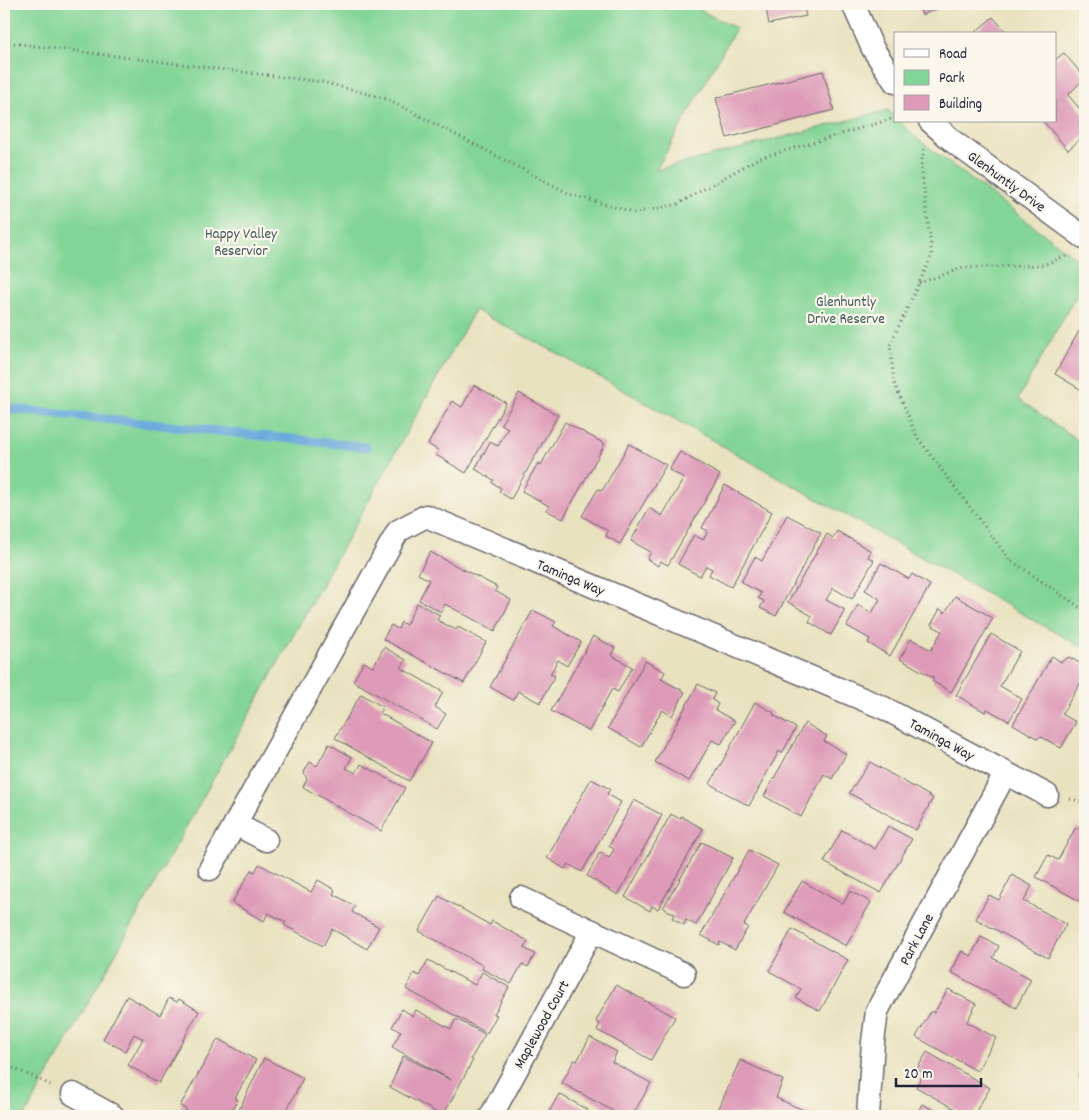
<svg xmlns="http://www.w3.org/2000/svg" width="1089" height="1120" viewBox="0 0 1089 1120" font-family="Dekko,sans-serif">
<rect width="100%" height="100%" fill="#fbf7ec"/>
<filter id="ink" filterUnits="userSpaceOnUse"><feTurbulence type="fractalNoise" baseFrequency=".02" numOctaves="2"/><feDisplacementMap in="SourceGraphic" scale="10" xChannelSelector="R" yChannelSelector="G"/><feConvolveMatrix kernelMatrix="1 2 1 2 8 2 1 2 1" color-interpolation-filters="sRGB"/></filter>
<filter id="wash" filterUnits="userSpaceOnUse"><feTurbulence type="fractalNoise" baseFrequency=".0096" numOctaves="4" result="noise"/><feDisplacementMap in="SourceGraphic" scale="20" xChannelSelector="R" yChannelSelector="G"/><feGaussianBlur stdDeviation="1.12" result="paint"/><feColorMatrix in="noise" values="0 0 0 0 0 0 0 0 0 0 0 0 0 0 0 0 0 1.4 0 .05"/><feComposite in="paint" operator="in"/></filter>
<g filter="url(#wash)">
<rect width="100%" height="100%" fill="#e9e2bf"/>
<path fill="#83d597" stroke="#527c69" d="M4 4H687L736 28 656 170 888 110 895 117V121H899L915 137 1085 265V280L1018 399 1085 445V649L553 351 475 310 25 1116H4Z"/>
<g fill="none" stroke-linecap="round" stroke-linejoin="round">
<path stroke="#67a8db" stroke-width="9" d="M4 408 366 447"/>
</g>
<g id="blocks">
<g fill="#de9bb8">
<path d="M765 4H803L806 16 769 24Z"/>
<path d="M918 4H949L922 15Z"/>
<path d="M993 17 1008 34H973Z"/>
<path d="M1064 53 1085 78 1068 95 1085 115V135L1068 150 1043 121H1055V60Z"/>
<path d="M823 71 834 110 727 138 716 98Z"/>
<path d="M1079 331 1085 334V392L1055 374Z"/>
<path d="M474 385 506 403 466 473 436 455 439 451 428 444 452 401 462 407Z"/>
<path d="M519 393 558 415 511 499 499 492 501 488 492 483 494 480 475 469 490 442 498 446 508 428 501 424Z"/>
<path d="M565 422 605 444 563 519 546 510 549 506 522 491 538 463 541 465Z"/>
<path d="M629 444 666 465 620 544 606 536 608 531 582 516 598 489 602 491Z"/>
<path d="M680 452 720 475 668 565 660 561 658 566 647 559 651 552 631 541 649 508 662 516 684 478 669 470Z"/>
<path d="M725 485 772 512 731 587 709 575 712 569 706 566 700 576 678 564 694 535 703 540 708 531 702 528Z"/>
<path d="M787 515 821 533 776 616 760 608 764 601 758 598 761 593 741 582 755 557 762 561Z"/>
<path d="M837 531 871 551 868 557 874 560 852 599 833 588 826 600 845 610 831 635 809 622 812 616 788 602 827 534 833 538Z"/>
<path d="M430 552 497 587 495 591 511 600 495 631 445 604 441 612 419 600 429 580 418 574Z"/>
<path d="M881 563 909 579 912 574 930 585 890 656 868 643 870 639 847 626 858 605 872 613 880 599 865 590Z"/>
<path d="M955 596 993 618 951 692 932 681 934 678 900 659 911 639 931 650 942 631 931 625 940 609 945 613Z"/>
<path d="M417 603 440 615 437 620 456 630 458 627 486 642 464 683 383 639 391 625 398 629 401 622 406 625Z"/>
<path d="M533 610 556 622 553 626 581 642 567 666 558 660 550 674 555 676 540 703 518 691 513 700 490 687Z"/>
<path d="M991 634 1020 651 1000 686 1022 699 1009 721 987 709 985 712 956 695Z"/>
<path d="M593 636 615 648 611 655 632 667 618 692 612 689 589 731 551 711Z"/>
<path d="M384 647 406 660 401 668 443 692 435 707 446 714 437 729 353 681 364 662 373 667Z"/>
<path d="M1052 656 1061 662 1069 657 1085 666V675L1062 714 1076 722 1061 748 1040 736 1038 739 1013 724Z"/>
<path d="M645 661 665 672 661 679 685 692 672 716 662 710 641 747 608 728Z"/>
<path d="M698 684 715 693 712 700 718 704 715 710 735 721 721 744 712 740 689 781 655 762Z"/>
<path d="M361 694 383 707 380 713 432 743 409 781 335 738Z"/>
<path d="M755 702 774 713 773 715 796 728 782 753 779 751 749 806 710 784Z"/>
<path d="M805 723 827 736 824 741 846 754 832 779 824 774 801 817 764 796Z"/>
<path d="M329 744 352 757 346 768 356 773 361 764 405 788 381 831 303 787 307 779 304 772 310 762 317 766Z"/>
<path d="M870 762 933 798 916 830 849 793Z"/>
<path d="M591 779 610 789 607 794 621 802 582 872 568 864 565 869 547 858Z"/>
<path d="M634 800 662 815 618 895 587 876 600 852 609 858 614 849 609 846Z"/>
<path d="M671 814 680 819 681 816 703 829 658 909 652 906 650 911 625 897Z"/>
<path d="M888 826 912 839 881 893 824 862 842 830 875 849Z"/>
<path d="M1076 827 1085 832V904L1036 877 1048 855 1058 860Z"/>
<path d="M702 842 733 858 696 925 686 920 684 925 672 918 675 914 663 908Z"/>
<path d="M749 850 778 865 744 925 748 927 735 950 720 942 719 945 701 935Z"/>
<path d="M259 864 311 892 318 880 335 890 333 894 355 906 352 912 379 927 367 949 332 929 323 946 284 925 286 922 268 913 264 921 232 903 251 870 255 872Z"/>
<path d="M1012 875 1032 886 1024 901 1066 924 1048 958 976 919 989 895 999 900Z"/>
<path d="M802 881 843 904 850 891 871 902 846 946 784 912Z"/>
<path d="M439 896 490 925 492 921 528 941 524 948 535 954 528 967 522 964 511 984 482 969 484 966 419 931Z"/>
<path d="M792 929 848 960 820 1011 796 998 801 989 769 971Z"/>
<path d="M981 937 999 946 993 958 1031 979 1016 1008 951 972 962 951 971 956Z"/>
<path d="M428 960 475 985 482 972 509 987 494 1014 497 1015 487 1033 406 989 414 973 419 976Z"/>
<path d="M616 985 675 1017 651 1060 597 1030 600 1024 596 1021Z"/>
<path d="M948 989 976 1004 967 1022 996 1038 977 1071 916 1037 931 1011 934 1013Z"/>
<path d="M127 996 160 1015 169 998 177 1002 179 999 199 1011 159 1083 128 1065 143 1039 134 1034 125 1051 103 1039Z"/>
<path d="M402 1009 413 1016 416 1010 451 1029 456 1019 485 1034 471 1059 473 1060 443 1116 390 1087 403 1056 451 1080 392 1047 401 1031 392 1027Z"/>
<path d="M590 1037 617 1052 612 1062 651 1083 632 1116H622L562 1083 574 1060 577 1061Z"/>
<path d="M218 1039 256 1060 235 1098 238 1100 229 1116H193L186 1112 187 1110 180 1106Z"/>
<path d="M927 1052 990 1088 973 1116H967L916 1087 924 1073 917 1069Z"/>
<path d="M264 1058 303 1078 284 1116H236Z"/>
<path d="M740 1060 783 1080 776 1098 817 1116 716 1115Z"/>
<path d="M1085 1062V1080L1078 1076Z"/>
<path d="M559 1094 588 1110 584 1116H547Z"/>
<path d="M922 1104 945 1116H916Z"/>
</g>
</g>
</g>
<g filter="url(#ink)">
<use href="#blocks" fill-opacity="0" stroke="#686569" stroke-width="1"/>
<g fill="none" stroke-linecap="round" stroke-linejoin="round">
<defs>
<g id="minor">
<path d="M853 4 873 49 895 82"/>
<path d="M930 121 955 143 1085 238"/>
<path d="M235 824 266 840"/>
<path d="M210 869 398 531 426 516 884 708 1047 795"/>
<path d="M521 898 684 974"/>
<path d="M73 1094 113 1116"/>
<path d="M491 1116 592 931"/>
<path d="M868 1116 873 1042 877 1011 1005 774"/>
</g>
</defs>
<use href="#minor" stroke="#686569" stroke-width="25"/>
<g stroke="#686569" stroke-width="3" stroke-dasharray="1 4" stroke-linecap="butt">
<path d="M4 42 322 82 387 99 570 194 634 213 678 204 757 159 895 118"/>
<path d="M924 149 921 165 932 255 890 345 894 382 917 437 1009 559 1085 611"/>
<path d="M919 283 963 268 1043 265 1066 256"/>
<path d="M1070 799 1085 802"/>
<path d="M4 1064 51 1085"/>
</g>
<use href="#minor" stroke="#fff" stroke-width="22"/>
</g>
</g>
<g text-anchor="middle" stroke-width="4.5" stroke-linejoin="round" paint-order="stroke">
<g font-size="15" fill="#22223b" stroke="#fbf7ec">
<text transform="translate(1007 181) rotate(36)" y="5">Glenhuntly Drive</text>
<text transform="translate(571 577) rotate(23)" y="5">Taminga Way</text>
<text transform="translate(942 739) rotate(29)" y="5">Taminga Way</text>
<text transform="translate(916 939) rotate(-62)" y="5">Park Lane</text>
<text transform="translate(541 1024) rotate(-61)" y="5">Maplewood Court</text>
</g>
<g font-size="15" fill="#3f5857" stroke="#fbf7ec">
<text x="241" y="238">Happy Valley<tspan x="241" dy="17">Reservior</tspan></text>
<text x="846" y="306">Glenhuntly<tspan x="846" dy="17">Drive Reserve</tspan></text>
</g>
</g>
<rect width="1089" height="1120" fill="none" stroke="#fbf7ec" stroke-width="20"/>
<rect x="894" y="32" width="162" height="90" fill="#fbf7ec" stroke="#a4a2a5"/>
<rect x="904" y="49" width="25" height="8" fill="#ffffff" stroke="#a4a2a5"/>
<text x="939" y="58" font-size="15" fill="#22223b">Road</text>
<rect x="904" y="70" width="25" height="15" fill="#83d597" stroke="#a4a2a5"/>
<text x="939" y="82" font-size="15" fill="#22223b">Park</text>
<rect x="904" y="95" width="25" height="15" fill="#de9bb8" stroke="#a4a2a5"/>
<text x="939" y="108" font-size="15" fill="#22223b">Building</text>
<path d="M896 1078v8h85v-8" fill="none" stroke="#22223b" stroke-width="2.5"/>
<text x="904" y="1078" font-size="15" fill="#22223b" stroke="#fbf7ec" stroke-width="4" paint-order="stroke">20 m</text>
</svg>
